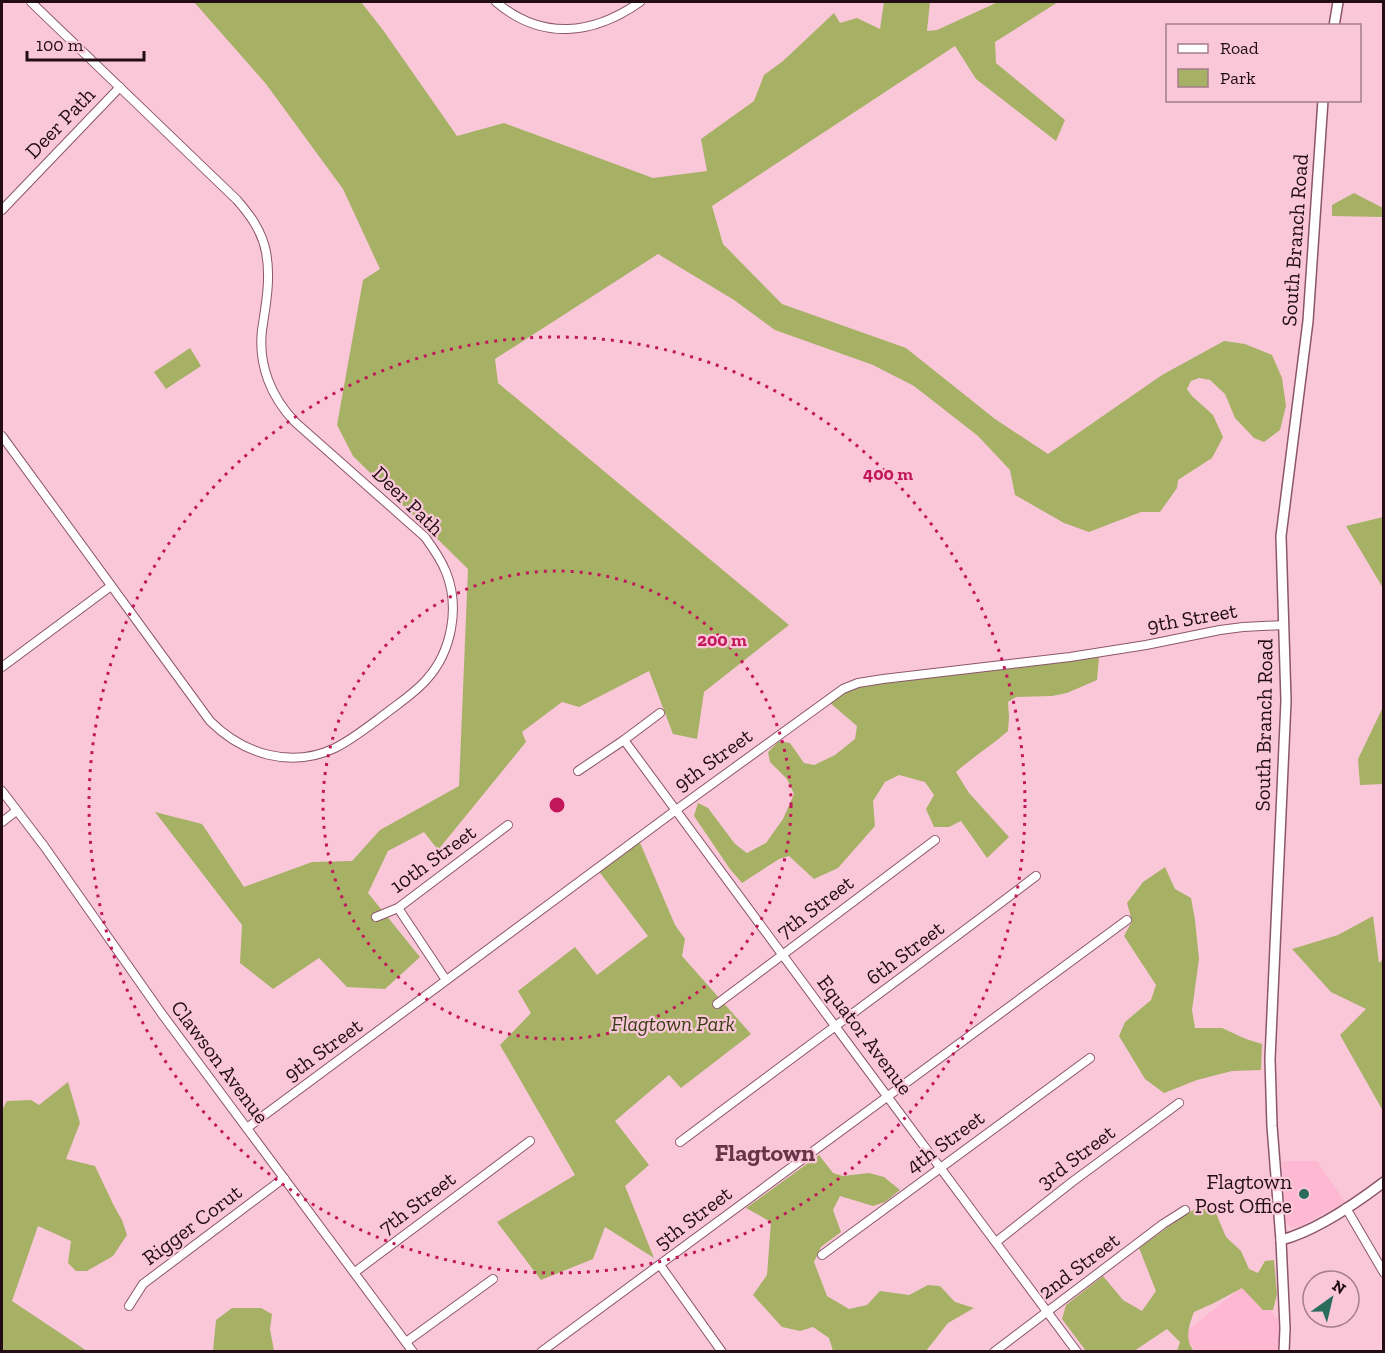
<svg xmlns="http://www.w3.org/2000/svg" width="1385" height="1353" viewBox="0 0 1385 1353" font-family="'Zilla Slab',serif">
<rect width="100%" height="100%" fill="#fac7d9"/>
<g fill="#feb8d1">
<path d="M1282 1161H1317L1345 1202 1299 1227H1291L1286 1222Z"/>
<path d="M1247 1283 1279 1320 1280 1336 1278 1351H1196L1183 1334Z"/>
</g>
<g fill="#a6b165">
<path d="M194 2H361L383 30 457 136 504 123 653 178 707 171 701 139 754 101 764 75 783 61 834 13 840 23 857 18 880 29 884 2H930L927 31 937 30 998 2H1058L995 42 996 63 1065 120 1056 141 976 79 955 46 712 206 723 244 782 304 906 348 995 419 1048 454 1162 375 1224 341 1245 344 1272 355 1282 378 1286 406 1280 430 1264 442 1254 438 1235 418 1225 394 1210 380 1199 378 1191 381 1187 389 1192 396 1213 415 1223 437 1212 458 1178 480 1177 488 1160 512H1141L1089 532 1064 523 1015 495 1010 470 978 436 914 386 873 365 775 330 734 300 658 254 495 359 498 383 789 625 704 692 697 739 673 734 649 671 579 707 562 702 522 732 526 742 438 850 424 832 388 851 368 893 420 957 385 989 347 987 319 958 273 989 240 963 242 925 155 812 202 824 244 887 312 862 352 861 380 830 459 786 468 569 353 456 337 425 363 280 380 269 343 189 266 84Z"/>
<path d="M1354 193 1383 208V217L1332 216V205Z"/>
<path d="M190 348 201 366 166 389 154 372Z"/>
<path d="M1383 517H1384L1383 588 1346 526Z"/>
<path d="M1099 657 1097 680 1067 693 1052 696 1016 697 1008 702 1009 717 1008 731C991 746 973 757 956 772L969 793 1009 837 987 858 961 821 949 827H934L926 809 934 795 925 782 899 775 885 782 873 801 875 826 838 868 814 879 789 856 779 859 742 883 730 869 694 816 698 803 708 808 735 844 747 853 766 843 783 819 794 794 787 779 770 762 768 752 779 741 790 743 804 763 814 765 835 755 855 739 857 726 829 702 844 691 861 685Z"/>
<path d="M1383 707V784L1360 785 1358 759Z"/>
<path d="M638 838 675 925 685 939 682 956 751 1034 681 1088 669 1075 615 1121 649 1165 625 1186 654 1258 605 1227 593 1259 541 1280 497 1222 575 1175 500 1045 531 1013 518 991 575 947 597 975 648 936 598 870Z"/>
<path d="M1165 867 1175 889 1191 898 1195 920 1199 959 1192 1010 1195 1028H1222L1246 1039 1262 1044 1261 1070 1232 1071 1197 1080 1164 1093 1145 1079 1119 1036 1125 1022 1151 1000 1156 985 1124 936 1132 921 1127 903 1143 882Z"/>
<path d="M1373 916 1379 963 1383 959V1111L1340 1035 1366 1009 1331 992 1292 949 1338 935Z"/>
<path d="M68 1082 80 1123 66 1159 95 1166 114 1206 122 1220 127 1235 113 1256 87 1271H76L68 1263 71 1241 38 1226 12 1301 87 1351H2V1110L7 1101 31 1100 39 1105Z"/>
<path d="M819 1155 833 1173 843 1176 869 1173 884 1177 900 1190 885 1202 873 1206 840 1196 833 1210 841 1232 821 1247 814 1262 827 1296 849 1309 867 1305 880 1291 909 1295 928 1285 940 1286 955 1302 974 1308 948 1323 926 1351H833L829 1338 813 1327 800 1331 782 1327 753 1295 767 1275 771 1222 746 1208Z"/>
<path d="M1204 1203 1215 1211 1226 1237 1241 1251 1249 1269 1258 1273 1265 1261 1274 1260 1277 1294 1273 1310H1263L1242 1288 1214 1303 1194 1312C1189 1325 1184 1340 1194 1351H1177L1180 1342 1167 1329 1134 1351H1086L1062 1319 1066 1305 1103 1276 1123 1300 1142 1311 1156 1291 1139 1248 1179 1219Z"/>
<path d="M232 1308H261L272 1314 270 1329 274 1351H213L216 1320Z"/>
</g>
<g fill="none" stroke-linecap="round" stroke-linejoin="round">
<defs>
<g id="minor">
<path d="M496 2C542 41 593 35 640 2"/>
<path d="M2 210 120 87"/>
<path d="M2 436 210 721C243 754 291 769 335 748 353 739 369 726 385 714 399 703 415 693 427 679 452 651 460 607 446 572 441 559 433 548 425 537L295 422C271 397 258 365 262 330 266 304 271 278 266 252 262 231 250 215 237 200L31 2"/>
<path d="M2 667 111 586"/>
<path d="M624 740 835 1026 1077 1352"/>
<path d="M578 771 624 740 660 713"/>
<path d="M2 791 44 846 162 1014 413 1352"/>
<path d="M2 822 16 811"/>
<path d="M398 908 446 980"/>
<path d="M376 917 398 908 508 825"/>
<path d="M717 1004 935 840"/>
<path d="M247 1128 676 810 843 689 858 683 883 679 1070 657 1146 645 1220 630 1243 627 1284 625"/>
<path d="M680 1142C798 1053 918 966 1036 876"/>
<path d="M1346 1208 1384 1273"/>
<path d="M996 1242 1072 1182 1179 1103"/>
<path d="M822 1255 1090 1058"/>
<path d="M660 1265 722 1352"/>
<path d="M355 1272 530 1141"/>
<path d="M129 1306 143 1284 284 1178"/>
<path d="M406 1342 493 1279"/>
<path d="M541 1352 1127 920"/>
<path d="M994 1352 1163 1224 1185 1210"/>
</g>
<g id="tertiary">
<path d="M1334 26 1338 2"/>
<path d="M1281 1240C1316 1231 1355 1204 1384 1182"/>
<path d="M1284 1352 1285 1328 1281 1240 1272 1126 1270 1059 1286 701 1281 536 1308 321 1323 100"/>
</g>
</defs>
<use href="#minor" stroke="#8c566a" stroke-width="10"/>
<use href="#tertiary" stroke="#8c566a" stroke-width="12"/>
<use href="#minor" stroke="#fff" stroke-width="8"/>
<use href="#tertiary" stroke="#fff" stroke-width="9"/>
</g>
<g fill="none" stroke="#c2185b" stroke-width="3" stroke-dasharray="3 6">
<circle cx="557" cy="805" r="234"/>
<circle cx="557" cy="805" r="468"/>
</g>
<circle fill="#296c5d" stroke="#fac7d9" stroke-width="2" cx="1304" cy="1194" r="6"/>
<g text-anchor="middle" stroke-width="4.5" stroke-linejoin="round" paint-order="stroke">
<g font-size="21" fill="#220d15" stroke="#fac7d9">
<text transform="translate(60 123) rotate(-46)" y="7">Deer Path</text>
<text transform="translate(1295 240) rotate(-86)" y="7">South Branch Road</text>
<text transform="translate(408 501) rotate(44)" y="7">Deer Path</text>
<text transform="translate(1192 618) rotate(-10)" y="7">9th Street</text>
<text transform="translate(1264 725) rotate(-89)" y="7">South Branch Road</text>
<text transform="translate(713 760) rotate(-36)" y="7">9th Street</text>
<text transform="translate(433 859) rotate(-36)" y="7">10th Street</text>
<text transform="translate(815 907) rotate(-37)" y="7">7th Street</text>
<text transform="translate(905 953) rotate(-37)" y="7">6th Street</text>
<text transform="translate(865 1035) rotate(53)" y="7">Equator Avenue</text>
<text transform="translate(323 1050) rotate(-36)" y="7">9th Street</text>
<text transform="translate(220 1062) rotate(53)" y="7">Clawson Avenue</text>
<text transform="translate(945 1142) rotate(-36)" y="7">4th Street</text>
<text transform="translate(1076 1157) rotate(-37)" y="7">3rd Street</text>
<text transform="translate(417 1203) rotate(-37)" y="7">7th Street</text>
<text transform="translate(693 1218) rotate(-37)" y="7">5th Street</text>
<text transform="translate(192 1225) rotate(-37)" y="7">Rigger Corut</text>
<text transform="translate(1079 1266) rotate(-37)" y="7">2nd Street</text>
</g>
<g font-size="21" font-style="italic" fill="#383e14" stroke="#fac7d9">
<text x="673" y="1031">Flagtown Park</text>
</g>
<g font-size="21" fill="#220d15" stroke="#fac7d9" text-anchor="end">
<text x="1292" y="1189">Flagtown<tspan x="1292" dy="24">Post Office</tspan></text>
</g>
<g font-size="24" font-weight="bold" fill="#663347" stroke="#fac7d9">
<text x="765" y="1161">Flagtown</text>
</g>
</g>
<circle cx="557" cy="805" r="9" fill="#c2185b" stroke="#fac7d9" stroke-width="3"/>
<g font-size="18" text-anchor="middle" font-weight="bold" fill="#c2185b" stroke="#fac7d9" stroke-width="4.5" stroke-linejoin="round" paint-order="stroke">
<text x="888" y="480">400 m</text>
<text x="722" y="646">200 m</text>
</g>
<rect width="1385" height="1353" fill="none" stroke="#220d15" stroke-width="6"/>
<rect x="1166" y="24" width="195" height="78" fill="#fac7d9" stroke="#a47d8b" stroke-width="1.5"/>
<rect x="1178" y="44" width="30" height="9" fill="#ffffff" stroke="#a47d8b" stroke-width="1.5"/>
<text x="1220" y="54" font-size="18" fill="#220d15">Road</text>
<rect x="1178" y="69" width="30" height="18" fill="#a6b165" stroke="#a47d8b" stroke-width="1.5"/>
<text x="1220" y="84" font-size="18" fill="#220d15">Park</text>
<g transform="translate(1331 1299) rotate(34)"><circle r="28" fill="#fac7d9" stroke="#a47d8b" stroke-width="1.5"/>
<path d="M0-4.5L10 22L0 15L-10 22Z" fill="#296c5d"/>
<text y="-9" font-size="16" font-weight="bold" text-anchor="middle" fill="#220d15">N</text>
</g>
<path d="M27 51v9h117v-9" fill="none" stroke="#220d15" stroke-width="3"/>
<text x="36" y="51" font-size="18" fill="#220d15" stroke="#fac7d9" stroke-width="4.5" paint-order="stroke">100 m</text>
</svg>
